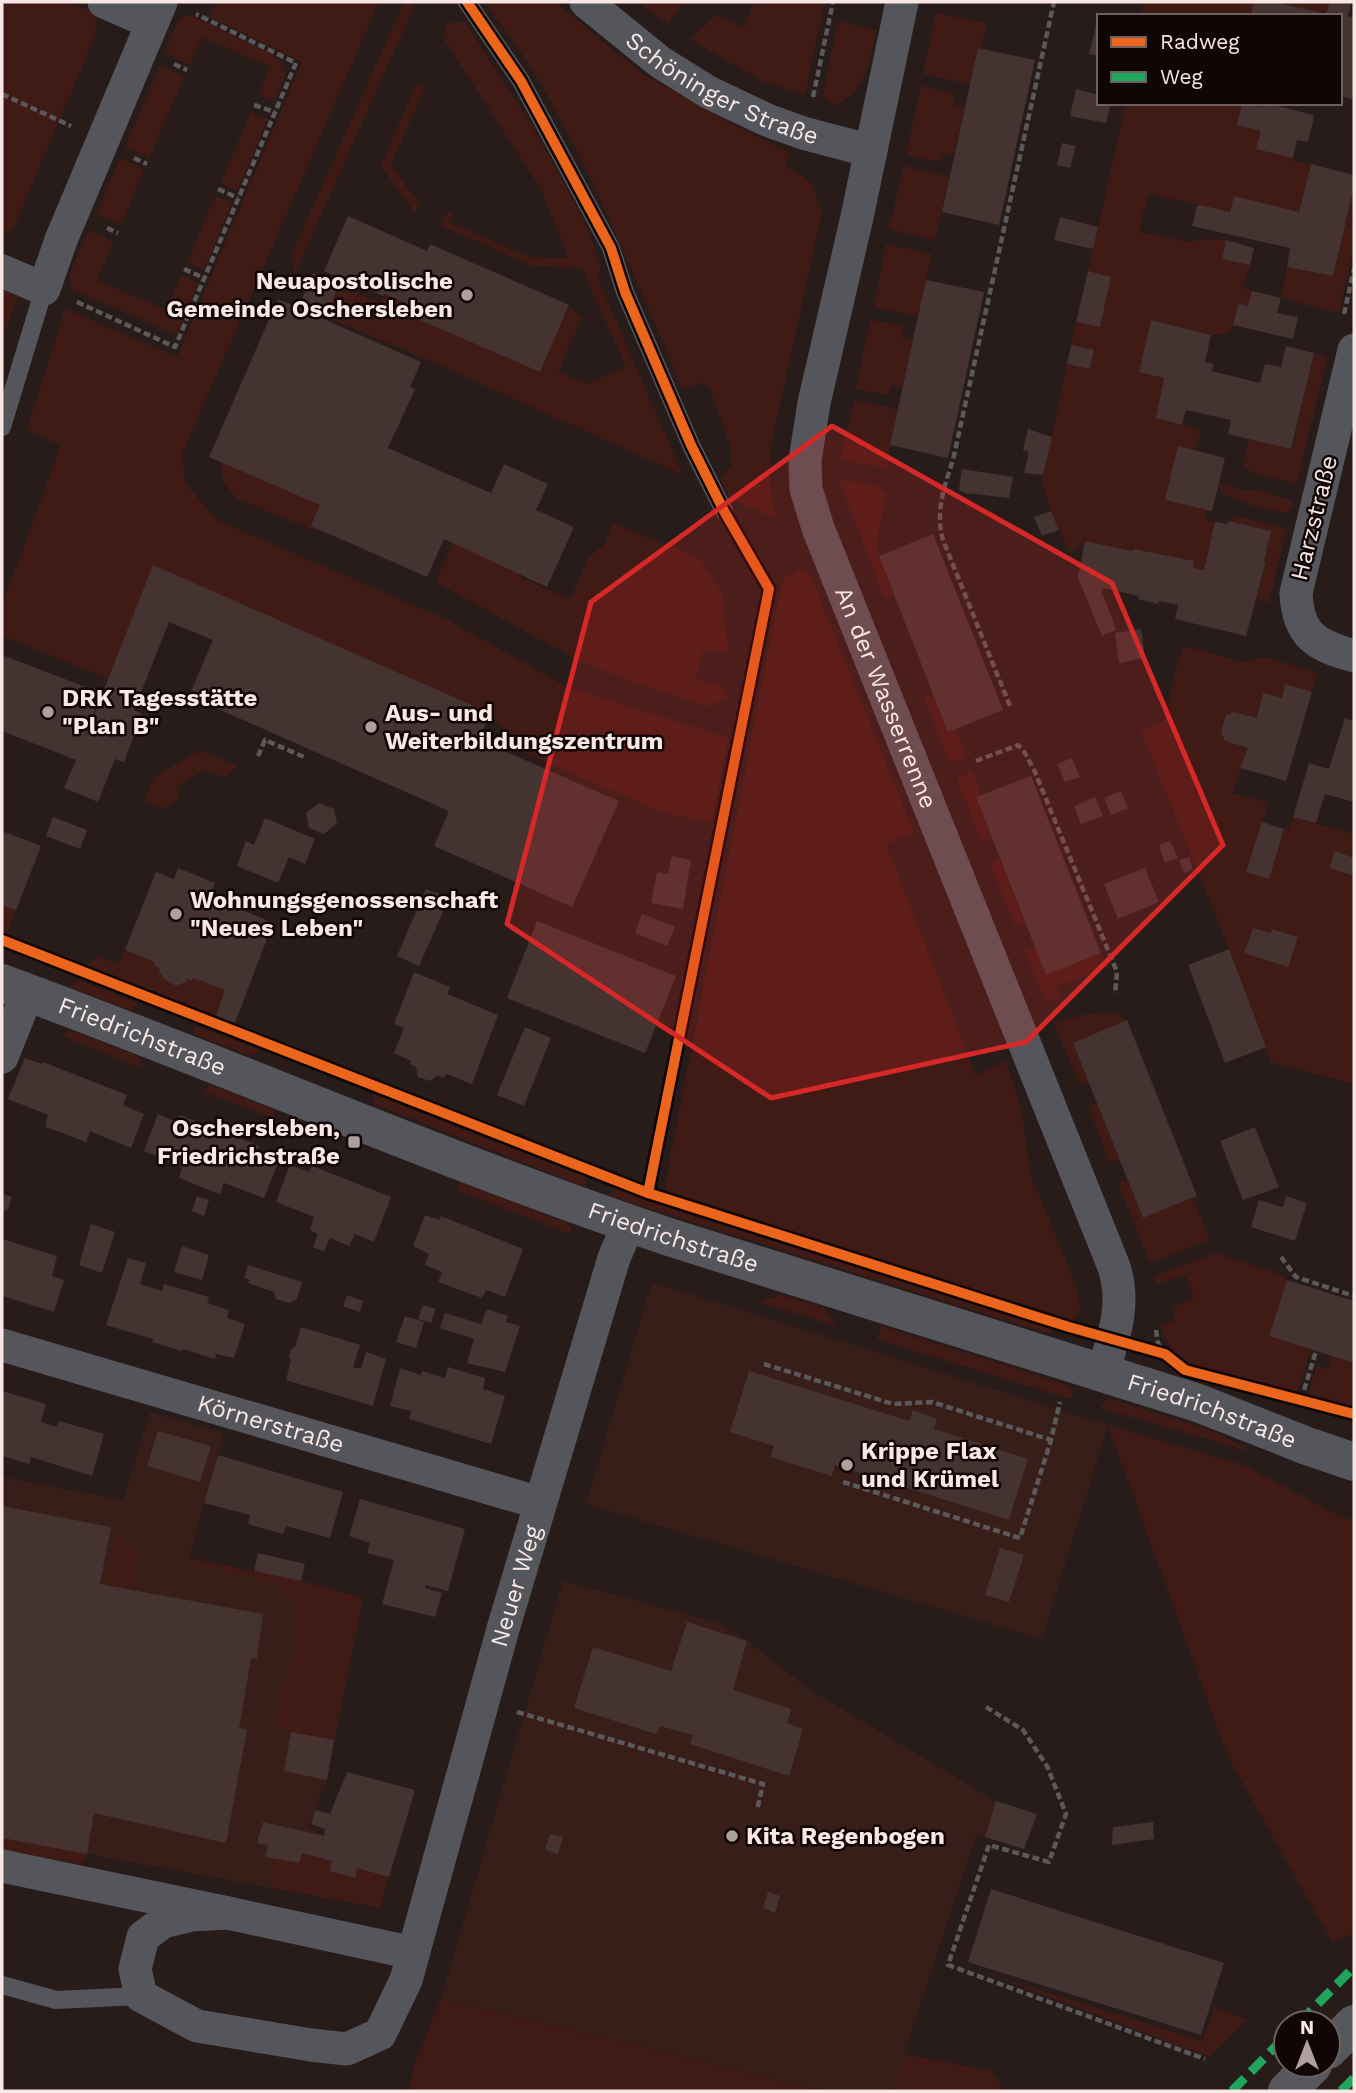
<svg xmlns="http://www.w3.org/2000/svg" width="1356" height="2093" viewBox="0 0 1356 2093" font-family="'Work Sans',sans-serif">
<rect width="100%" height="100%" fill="#281c1a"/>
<g fill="#381e18">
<path d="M652 1282 1108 1425 1042 1639 586 1504Z"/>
<path d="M150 1412 224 1433 189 1558 301 1581 363 1598 327 1780 308 1827 324 1836 304 1894 2 1838V1477L123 1500Z"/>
<path d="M563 1581 719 1623 747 1641 810 1690 996 1801 985 1837 976 1836 892 2091H825L441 1999Z"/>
</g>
<g fill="#401b15" fill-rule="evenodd">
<path d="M2 2H68L95 13 96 34 13 229 2 236Z"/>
<path d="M216 2H379L182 454 185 483 217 520 448 620 565 686 729 738 712 823 661 812 518 750 490 713 154 566 108 679 2 636V600H4L61 445 27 430 65 309 177 357 302 62 209 17Z"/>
<path d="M404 2H416L294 275 292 254Z"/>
<path d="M484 2H555L640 72 729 123 789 152 785 166C814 181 812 182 822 212L771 446 770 488 775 513 773 517 730 499 720 477 731 467V448L709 386 698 383 682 390 671 361C626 259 585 152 525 58 512 39 498 20 484 2Z"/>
<path d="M639 2H684L668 25Z"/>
<path d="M755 2H825L805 95 762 81 690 39 716 15 744 27Z"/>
<path d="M1143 2H1254L1250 16H1142Z"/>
<path d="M1275 2H1330L1326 14Z"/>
<path d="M936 13 987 23 981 48H978L970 84 923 74Z"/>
<path d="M184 15 195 17 278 57 286 74 274 101 259 94 270 67 202 37 190 65 164 53 177 23Z"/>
<path d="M464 21 531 124 581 214 601 265 598 279 683 475 433 362 326 317 339 285 380 303 385 294 405 303 401 312 540 372 569 305 582 318 558 372 587 384 626 366 582 269 529 265 441 225 447 212 453 214 450 223 530 257 569 258 539 186 445 41 444 32 446 24Z"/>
<path d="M838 21 876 31C868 65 868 91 833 106L823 95Z"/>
<path d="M160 65 184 77 149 158 125 147Z"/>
<path d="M416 84 425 88 391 164 412 195 421 200 415 213 381 166Z"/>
<path d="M921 86 955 94 952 104 965 107 953 156 942 154 940 162 906 155Z"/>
<path d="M1126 103H1242L1237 125 1261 131 1257 149 1293 158V161L1311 164 1299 212 1235 196 1230 212 1149 194 1141 219 1140 232 1189 242 1205 239 1226 240 1222 259 1250 265 1243 287 1252 291 1248 306 1238 304 1233 325 1229 333 1211 335 1152 320 1139 371 1164 378 1156 418 1202 430 1195 450 1165 500 1207 510 1204 519 1215 522 1204 570 1193 568 1194 561 1134 549 1132 551 1086 541 1070 554 1051 511 1042 482 1067 364 1089 369 1094 351 1071 345 1076 322 1100 327 1111 277 1088 271Z"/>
<path d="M251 112 268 119 237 191 221 183Z"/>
<path d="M120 158 144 170 121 225 96 213Z"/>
<path d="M904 166 949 177 935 240 889 229Z"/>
<path d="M1354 190V247L1339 313 1281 298 1287 267 1333 276Z"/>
<path d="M215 196 232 203 204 270 187 263Z"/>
<path d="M89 230 113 242 97 280 166 310 181 275 198 283 177 335 71 289 70 273Z"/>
<path d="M886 244 932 254 918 317 874 307Z"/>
<path d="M2 281 9 284 18 296 2 338Z"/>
<path d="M870 320 904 326 902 338 913 340 902 387 892 385 888 395 856 389Z"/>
<path d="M1314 353 1327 357 1297 484 1253 473 1243 467 1249 439 1292 449Z"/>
<path d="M854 400 897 409 890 445 888 468 840 460Z"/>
<path d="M219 453 328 506 317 531 237 499 224 483Z"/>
<path d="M845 480 880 487 886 495 877 541 879 556 894 595 885 599 839 481Z"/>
<path d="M1218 484 1245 491 1252 489 1292 500C1293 507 1291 510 1285 513L1254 506 1223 494Z"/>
<path d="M1238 516 1286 529 1269 602 1256 600 1266 562 1264 561 1270 531 1228 521Z"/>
<path d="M612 523 698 557 722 593 729 654 703 650 696 680 723 686 729 698 708 706 635 683 577 660 436 582 453 542 519 571 518 576 570 599 589 557 605 544Z"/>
<path d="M800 568 807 571 811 577 914 832 886 844 976 1075 1006 1061 1021 1108 1030 1173 1077 1288 1080 1309 1073 1321 664 1191 780 591 783 580Z"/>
<path d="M1184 646 1243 662 1265 657 1317 673 1312 692 1286 684 1282 698 1264 693 1257 718 1234 712 1226 715 1221 732 1225 741 1248 748 1232 793 1268 803 1247 872 1269 878 1284 829 1289 830 1293 817 1349 833 1354 831V1084L1271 1062 1229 949 1141 731 1164 721 1177 666ZM1253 928 1271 933 1273 929 1298 937 1244 953Z"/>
<path d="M933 694 956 729 967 757 950 763 924 697Z"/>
<path d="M201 750 237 766 225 778 205 770 181 783 177 793 180 799 161 809 144 801 154 777Z"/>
<path d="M972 771 981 795 976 798 991 837 981 841 957 778Z"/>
<path d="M1000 860 1025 923 1016 928 990 864Z"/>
<path d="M2 905 16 910 7 933 2 931Z"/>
<path d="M1034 946 1101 953 1109 967 1056 987 1060 997 1047 1003 1024 950Z"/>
<path d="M125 950 154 962 155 966 160 969 159 972 163 979 176 986 186 982 187 979 192 981 193 978 225 990 216 1016 87 966 96 957 119 964Z"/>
<path d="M79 980 137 1003 132 1011 70 987Z"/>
<path d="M1093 1013H1113L1127 1020 1073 1043 1088 1082 1080 1085 1053 1022Z"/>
<path d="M196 1026 259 1050 252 1056 193 1034Z"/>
<path d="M69 1030 140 1057 141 1068 62 1036Z"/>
<path d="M211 1085 274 1110 275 1119 203 1091Z"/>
<path d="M372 1094 586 1177V1187L374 1104Z"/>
<path d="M1097 1103 1119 1159 1110 1163 1088 1106Z"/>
<path d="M1127 1180 1143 1218 1193 1198 1210 1240 1150 1263 1118 1183Z"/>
<path d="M460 1182 571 1225 570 1234 457 1190Z"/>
<path d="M617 1188 689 1215 1058 1330 1046 1333 609 1196Z"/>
<path d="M1216 1253 1279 1274 1287 1280 1269 1336 1311 1349 1297 1393 1191 1364C1174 1355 1167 1344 1160 1326L1175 1320 1172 1307 1194 1298 1185 1275 1157 1284 1154 1276Z"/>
<path d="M782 1295 824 1308 836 1326 759 1302Z"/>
<path d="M881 1326 1070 1386 1073 1400 877 1339Z"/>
<path d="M1331 1356 1354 1363V1407L1308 1395 1317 1366 1328 1369Z"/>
<path d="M1109 1398 1211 1431 1251 1450 1249 1451 1100 1408Z"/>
<path d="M1108 1425 1243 1465 1340 1516 1354 1521V1934L1332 1942 1228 1757Z"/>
<path d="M117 1532 140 1553 131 1593 105 1588Z"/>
<path d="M189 1558 301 1581 363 1598 334 1740 291 1732 274 1725 281 1694 298 1636 299 1619 294 1603 281 1586 194 1564Z"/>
<path d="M2 1838 87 1854 82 1864 2 1850Z"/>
<path d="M302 1853 332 1861 330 1871 355 1877 357 1868 389 1877 380 1908 273 1888 271 1858 299 1863Z"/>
<path d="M988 1974 1202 2041 1215 2007 1247 2020 1209 2057Z"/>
<path d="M441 1999 825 2091H409L414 2066Z"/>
<path d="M903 2054 991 2071 1005 2091H892Z"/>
</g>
<g fill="#443331">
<path d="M1254 2H1275L1326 14 1330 2 1351 4 1348 16 1354 18V100L1340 96V16H1250Z"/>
<path d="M1098 17H1099V56L1089 54Z"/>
<path d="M978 48 1035 60 999 225 942 212Z"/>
<path d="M1076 89 1099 95V103H1111L1106 123 1070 116Z"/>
<path d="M1242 103 1263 107V104L1266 103 1313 115 1314 117 1308 142 1297 140 1293 158 1256 149 1261 131 1237 125Z"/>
<path d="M1062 143 1076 146 1070 168 1057 165Z"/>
<path d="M1311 164 1354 175V187L1333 276 1287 267 1290 248 1192 226 1197 206 1201 205 1230 212 1234 196 1299 212Z"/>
<path d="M348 216 427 251 430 244 569 305 540 372 401 312 405 303 385 294 383 296 324 271Z"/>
<path d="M1060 217 1098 227 1093 249 1054 240Z"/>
<path d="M1226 240 1254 248 1250 265 1222 259Z"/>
<path d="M1088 271 1111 277 1100 327 1076 322Z"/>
<path d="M313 273 339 285 327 313 301 301Z"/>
<path d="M926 280 984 292 948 458 890 445Z"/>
<path d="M1252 291 1281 298 1277 313 1298 317 1293 339 1233 325 1238 304 1248 306Z"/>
<path d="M278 299 421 362 410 387 415 389 388 448 491 493 504 464 548 484 536 510 574 527 547 587 444 539 427 577 311 526 320 505 209 457Z"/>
<path d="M1151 320 1211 335 1205 362 1213 364 1212 371 1260 383 1265 364 1281 367 1286 346 1314 353 1291 449 1228 434 1231 420 1186 410 1182 425 1156 418 1164 378 1139 372Z"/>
<path d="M1071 345 1094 350 1090 369 1067 364Z"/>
<path d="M1028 429 1052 437 1043 475 1024 473 1029 452 1023 450Z"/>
<path d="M1178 446 1225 458 1212 511 1165 500Z"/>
<path d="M962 469 1013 477 1009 498 966 493 959 490Z"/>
<path d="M1051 511 1059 530 1042 536 1034 517Z"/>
<path d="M1228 521 1271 531 1264 561H1266L1246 636 1175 619 1178 605 1159 601 1158 604 1138 599 1139 596 1103 588 1101 595 1103 594 1116 630 1102 636 1078 578 1085 541 1132 551 1134 549 1194 561 1193 568 1204 570 1215 522 1227 524Z"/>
<path d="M933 534 1003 710 948 732 879 556Z"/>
<path d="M153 565 490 713 479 740 619 801 572 907 434 846 449 811 189 696 213 640 169 622 134 710 142 714 124 762 115 759 98 802 64 788 76 760 2 731V655L101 693 82 745Z"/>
<path d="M1141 629 1145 658 1119 663 1115 633Z"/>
<path d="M1285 684 1312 692 1286 781 1240 768 1248 748 1225 741 1221 732 1226 715 1234 712 1257 718 1263 693 1282 698Z"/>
<path d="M1345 718 1354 721V802L1325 794 1316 823 1293 817 1309 763 1329 769Z"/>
<path d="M1072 758 1080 777 1065 782 1057 764Z"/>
<path d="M1031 776 1101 953 1046 975 976 797Z"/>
<path d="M1121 791 1128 808 1111 815 1104 798Z"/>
<path d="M1095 797 1103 816 1081 824 1074 806Z"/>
<path d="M319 803 334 809 337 823 324 834 309 828 306 813Z"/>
<path d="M53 817 87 830 80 849 46 836Z"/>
<path d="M265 818 315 839 305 864 289 857 278 883 237 866 246 841 254 845Z"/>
<path d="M1262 822 1284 829 1269 879 1246 872Z"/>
<path d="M2 831 41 846 16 910 2 905Z"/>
<path d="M1170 841 1178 858 1165 863 1159 845Z"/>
<path d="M1335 851 1354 858V876L1329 868Z"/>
<path d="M672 856 691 860 683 909 651 903 657 872 668 874Z"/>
<path d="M1189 857 1193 870 1184 873 1179 860Z"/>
<path d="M178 868 215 883 210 896 273 923 235 1023 216 1016 225 990 193 978 192 981 187 979 186 982 176 986 164 979 159 972 160 969 155 966 154 962 125 950 156 872 174 879Z"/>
<path d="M1145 868 1159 902 1118 919 1104 884Z"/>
<path d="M426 889 449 898 419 966 397 956Z"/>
<path d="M642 914 675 927 667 946 635 933Z"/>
<path d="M537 921 676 976 645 1053 507 998Z"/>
<path d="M1253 928 1271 933 1272 929 1298 937 1288 967 1244 953Z"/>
<path d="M1229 949 1266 1047 1225 1063 1188 965Z"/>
<path d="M414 972 450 987 447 994 498 1015 472 1084 446 1074 444 1078 438 1075 430 1081 418 1077 416 1067 410 1064 411 1061 394 1053 404 1028 394 1024Z"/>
<path d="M1127 1020 1197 1196 1143 1218 1073 1043Z"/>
<path d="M525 1027 551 1038 524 1106 497 1095Z"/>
<path d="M25 1058 42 1064 43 1062 127 1095 123 1105 144 1114 131 1148 90 1131 86 1142 65 1134 45 1127 48 1115 8 1099Z"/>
<path d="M158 1114 177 1122 180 1115 259 1146 257 1152 279 1160 264 1198 224 1183 220 1194 199 1186 179 1178 182 1167 144 1151Z"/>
<path d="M1255 1127 1279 1187 1243 1200 1220 1141Z"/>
<path d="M290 1165 309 1172 312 1166 391 1197 374 1242 355 1234 349 1246 330 1238 324 1251 313 1247 318 1234 310 1230 314 1217 276 1202Z"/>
<path d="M2 1194 12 1197 8 1209 2 1212Z"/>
<path d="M197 1196 209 1200 204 1216 192 1211Z"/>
<path d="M1286 1196 1307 1203 1295 1241 1251 1227 1259 1200 1283 1207Z"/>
<path d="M425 1215 439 1220 441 1216 523 1249 505 1297 486 1290 482 1298 438 1282 442 1272 425 1265 429 1254 413 1246Z"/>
<path d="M91 1224 115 1232 102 1273 79 1265Z"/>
<path d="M2 1239 57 1256 52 1276 64 1280 54 1312 2 1296Z"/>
<path d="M182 1246 209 1255 202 1280 174 1272Z"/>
<path d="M128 1258 146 1263 140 1284 162 1291 164 1284 209 1297 207 1303 229 1310 227 1318 245 1324 234 1358 216 1354 215 1359 183 1349 182 1351 152 1342 153 1339 106 1325Z"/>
<path d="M248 1265 302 1282 297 1299 290 1303 276 1299 274 1292 248 1283 250 1280 244 1278Z"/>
<path d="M1287 1280 1354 1301V1363L1269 1336Z"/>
<path d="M347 1295 363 1301 360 1312 343 1306Z"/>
<path d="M423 1305 436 1309 431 1323 418 1319Z"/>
<path d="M487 1309 508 1316 506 1322 520 1326 505 1372 467 1363 474 1339 440 1328 445 1313 481 1324Z"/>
<path d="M405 1316 424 1322 416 1348 396 1342Z"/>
<path d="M301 1327 360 1345 353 1367 361 1369 366 1352 386 1359 373 1406 286 1380 291 1360 289 1357 291 1349 295 1347Z"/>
<path d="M448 1367 485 1378 483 1389 505 1396 491 1444 409 1419 411 1411 390 1406 400 1368 421 1375 422 1371 445 1378Z"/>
<path d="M749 1371 909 1421 913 1410 937 1419 934 1429 1028 1459 1009 1520 835 1465 832 1476 770 1457 774 1446 730 1432Z"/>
<path d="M2 1391 46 1404 41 1422 57 1427 59 1421 104 1434 92 1476 31 1457 29 1464 2 1456Z"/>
<path d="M158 1431 211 1446 200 1482 147 1466Z"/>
<path d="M218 1455 343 1492 330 1538 286 1526 283 1534 248 1524 250 1515 204 1503Z"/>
<path d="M360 1499 465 1529 448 1591 425 1585V1588L442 1593 435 1617 382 1604 394 1560 367 1553 370 1543 349 1536Z"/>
<path d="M2 1506 111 1527 100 1584 263 1614 257 1659 251 1658 239 1728 247 1730 226 1843 94 1813 87 1854 2 1838Z"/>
<path d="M1000 1548 1024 1555 1009 1602 985 1595Z"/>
<path d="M258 1553 305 1564 301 1581 254 1571Z"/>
<path d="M687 1622 747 1641 733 1690 791 1709 787 1723 803 1729 789 1776 690 1744 693 1735 660 1726 656 1734 574 1708 593 1647 671 1671Z"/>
<path d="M291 1732 334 1740 327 1780 284 1771Z"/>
<path d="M347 1772 415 1790 389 1877 357 1868 355 1878 329 1871 332 1861 302 1853 299 1863 265 1857 268 1845 257 1843 263 1822 324 1836 325 1829 311 1824 315 1810 330 1814Z"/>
<path d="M996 1801 1037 1814 1024 1849 985 1837Z"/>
<path d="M1153 1822 1154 1839 1112 1845 1113 1827Z"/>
<path d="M550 1834 563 1837 558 1854 545 1850Z"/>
<path d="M991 1889 1224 1963 1201 2035 968 1962Z"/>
<path d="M768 1892 780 1896 775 1913 763 1908Z"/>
</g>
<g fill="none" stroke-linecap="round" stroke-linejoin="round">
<g stroke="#5b595b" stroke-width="4.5" stroke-dasharray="7 3.5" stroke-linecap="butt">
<path d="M174 64 187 70"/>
<path d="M2 94 71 126"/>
<path d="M813 97 833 2"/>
<path d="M254 105 275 112"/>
<path d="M134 158 147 164"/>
<path d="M218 189 238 198"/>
<path d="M107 228 118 233"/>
<path d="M184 269 204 278"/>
<path d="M77 302 175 347 296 63 196 14"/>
<path d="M1344 314 1354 269"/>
<path d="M1010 706 943 540C935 513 944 487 953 460L1054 2"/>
<path d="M258 756 265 740 304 757"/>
<path d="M976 761 1018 745 1025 753 1035 772 1117 972 1115 994"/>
<path d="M1281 1257 1296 1277 1354 1296"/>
<path d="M1156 1330 1158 1343 1161 1348"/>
<path d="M764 1364 893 1404 932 1402 1051 1440"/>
<path d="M1301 1400 1316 1351"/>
<path d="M843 1482 1020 1538 1051 1440 1060 1402"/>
<path d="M986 1707 1023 1730 1047 1766 1066 1814 1049 1862 989 1845 948 1965 1205 2059"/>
<path d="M517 1712 763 1784 757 1810"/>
</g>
<g stroke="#55565b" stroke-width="18">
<path d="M467 2 521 81 611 248 625 292 691 445 724 511"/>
<path d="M2 427 44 289"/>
<path d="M2 1985 56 2000 141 1996"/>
</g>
<g stroke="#55565b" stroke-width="33">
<path d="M104 2 152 23"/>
<path id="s1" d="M586 2 660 62 708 92 767 120 803 133 871 151"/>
<path id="s2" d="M902 2 857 217 814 403 805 460 806 489 818 528 1114 1267C1126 1304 1114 1337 1103 1372"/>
<path d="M2 271 44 289 61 240 161 2"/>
<path d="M1354 350 1296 593C1298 636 1316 645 1354 656"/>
<path d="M2 1057 28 992"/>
<path id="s3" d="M2 1345 540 1503"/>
<path d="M2 1866 228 1913 413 1953"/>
<path id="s4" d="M228 1913 192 1915 163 1922 143 1937 135 1969 141 1996 197 2026 311 2045 347 2049 380 2034 406 1980 503 1629 614 1258 629 1223"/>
</g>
<path stroke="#55565b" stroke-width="38" id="s5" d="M2 983C226 1065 445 1162 672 1238L1198 1403 1307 1446 1354 1462"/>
<g stroke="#56575d" stroke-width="38">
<path d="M1328 2050 1354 2024"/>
<path d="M1287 2091 1313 2065"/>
</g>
<g stroke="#20a55d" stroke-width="9" stroke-dasharray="18 9" stroke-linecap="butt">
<path d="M1299 2023 1354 1967"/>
<path d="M1232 2091 1286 2036"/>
<path d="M1341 2091 1354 2078"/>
</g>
<defs>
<g id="cycleway">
<path d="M467 2 521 81 611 248 625 292 691 445 724 511 769 589 648 1193"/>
<path d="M2 940 648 1193 1069 1327 1165 1354 1185 1370 1354 1414"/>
</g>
</defs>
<use href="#cycleway" stroke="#100605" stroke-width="15"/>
<use href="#cycleway" stroke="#eb651d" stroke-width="10"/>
</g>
<path fill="#d62828" fill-opacity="0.2" stroke="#d62828" stroke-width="5" stroke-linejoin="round" d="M832 426 1112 583 1223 845 1026 1042 771 1098 507 924 591 602Z"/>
<g fill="#afa09d" stroke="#100605" stroke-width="2.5">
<circle cx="467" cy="295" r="7"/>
<circle cx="48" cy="712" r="7"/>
<circle cx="371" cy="727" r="7"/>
<circle cx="176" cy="914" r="7"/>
<rect x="347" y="1135" width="14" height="14" rx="3.5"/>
<circle cx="847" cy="1465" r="7"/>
<circle cx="732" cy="1836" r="7"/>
</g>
<g text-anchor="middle" stroke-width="5" stroke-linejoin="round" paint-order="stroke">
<g font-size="24" fill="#f8e7e4" stroke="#100605">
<text dy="8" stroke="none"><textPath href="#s1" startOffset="163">Schöninger Straße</textPath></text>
<text transform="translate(1314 518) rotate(-76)" y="8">Harzstraße</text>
<text dy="8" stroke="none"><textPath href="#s2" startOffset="721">An der Wasserrenne</textPath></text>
<text dy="8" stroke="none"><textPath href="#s5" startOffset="150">Friedrichstraße</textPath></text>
<text dy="8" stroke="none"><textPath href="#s5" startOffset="718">Friedrichstraße</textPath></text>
<text dy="8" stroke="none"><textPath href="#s5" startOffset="1284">Friedrichstraße</textPath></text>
<text dy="8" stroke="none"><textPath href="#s3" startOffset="280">Körnerstraße</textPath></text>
<text dy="8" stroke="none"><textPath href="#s4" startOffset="872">Neuer Weg</textPath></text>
</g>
<g font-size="24" font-weight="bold" fill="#f8e7e4" stroke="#100605" text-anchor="start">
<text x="453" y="289" text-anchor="end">Neuapostolische<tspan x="453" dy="28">Gemeinde Oschersleben</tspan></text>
<text x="62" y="706">DRK Tagesstätte<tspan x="62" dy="28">"Plan B"</tspan></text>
<text x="385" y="721">Aus- und<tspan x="385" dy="28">Weiterbildungszentrum</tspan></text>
<text x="190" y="908">Wohnungsgenossenschaft<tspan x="190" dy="28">"Neues Leben"</tspan></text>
<text x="340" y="1136" text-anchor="end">Oschersleben,<tspan x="340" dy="28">Friedrichstraße</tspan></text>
<text x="861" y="1459">Krippe Flax<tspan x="861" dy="28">und Krümel</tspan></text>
<text x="746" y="1844">Kita Regenbogen</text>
</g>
</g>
<rect width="1356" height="2093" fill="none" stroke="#f8e7e4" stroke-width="7"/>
<rect x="1097" y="14" width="245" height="91" fill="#100605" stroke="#6d605e" stroke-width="2"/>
<rect x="1111" y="37" width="35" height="10" fill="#eb651d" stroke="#6d605e" stroke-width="2"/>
<text x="1160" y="49" font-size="21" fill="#f8e7e4">Radweg</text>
<rect x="1111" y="72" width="35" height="10" fill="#20a55d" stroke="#6d605e" stroke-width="2"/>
<text x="1160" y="84" font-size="21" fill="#f8e7e4">Weg</text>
<g transform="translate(1307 2044)"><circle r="33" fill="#100605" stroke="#6d605e" stroke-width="2"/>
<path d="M0-5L12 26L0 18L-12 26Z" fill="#afa09d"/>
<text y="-10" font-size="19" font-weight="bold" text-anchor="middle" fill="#f8e7e4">N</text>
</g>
</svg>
